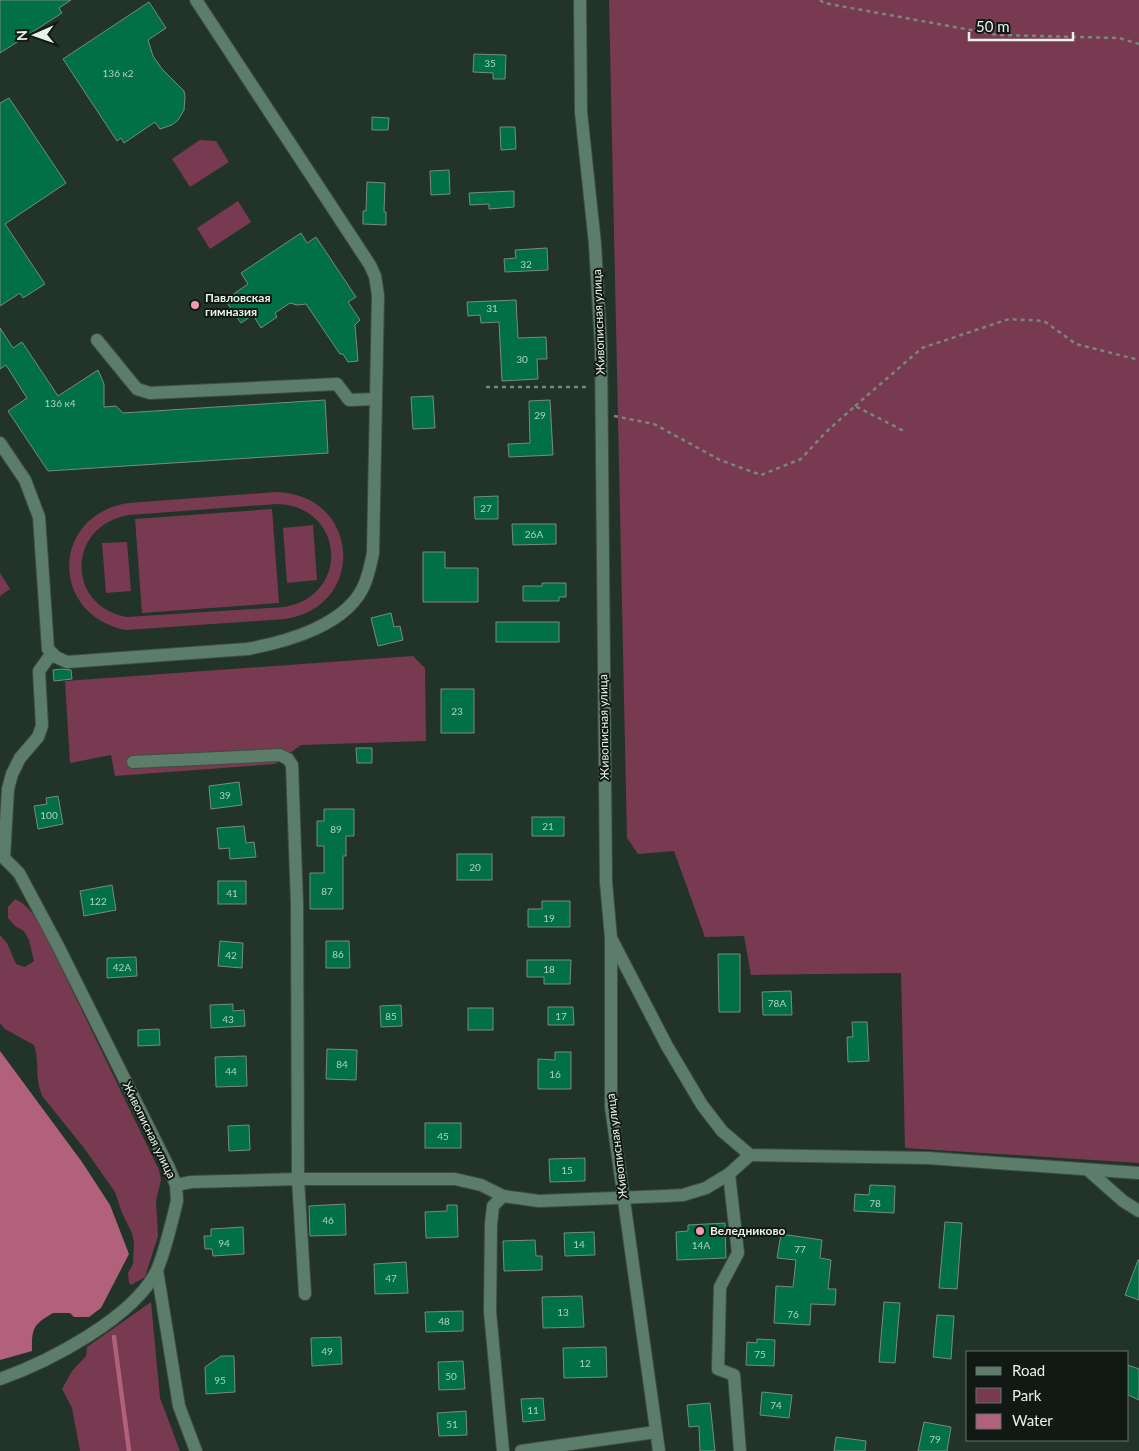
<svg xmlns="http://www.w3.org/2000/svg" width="1139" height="1451" viewBox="0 0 1139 1451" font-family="Lato,sans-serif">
<rect width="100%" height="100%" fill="#22332a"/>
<g fill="#783a50" fill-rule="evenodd">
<path d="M609 0H1139V1163L905 1148 901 973 751 975 744 936 705 937 674 851 638 854 627 838Z"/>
<path d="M200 140 216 141 229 162 190 187 172 159Z"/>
<path d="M238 201 251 222 210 249 197 228Z"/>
<path d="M276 492C360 494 368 606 285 619L126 630C49 615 51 515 128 503ZM277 504C345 506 351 596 284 607L127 617C65 606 67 525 129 515Z"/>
<path d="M272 509 279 603 142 613 135 519Z"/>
<path d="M313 525 317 580 287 583 283 528Z"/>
<path d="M127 542 131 591 106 593 102 543Z"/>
<path d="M0 573 10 589 0 596Z"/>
<path d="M413 656 425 668 426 741 301 745 275 764 115 776 111 755 70 763 65 681Z"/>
<path d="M15 899C30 906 36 918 44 932L159 1170 161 1180 156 1201 158 1236 145 1277 131 1285 129 1283 128 1273 133 1264 134 1243 132 1233 122 1213 115 1192 84 1148 43 1097C34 1079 40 1063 34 1045L5 1029 0 1023V935L7 943 16 964 25 967 34 961 29 940 24 931 15 926 8 918V907Z"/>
<path d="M151 1302 160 1398 180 1451H80L72 1408 62 1389 72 1371 86 1356 87 1347Z"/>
</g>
<path fill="#b2617d" d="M0 1051 82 1162 110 1205 129 1254 101 1308 89 1317H74L70 1313H53C32 1325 32 1329 32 1351L0 1360Z"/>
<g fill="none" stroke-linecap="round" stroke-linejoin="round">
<path stroke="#b2617d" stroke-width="4.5" d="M114 1337 129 1451"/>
</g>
<g fill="#017047" stroke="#788b80">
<path d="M0 0H71L59 8 62 13 0 53Z"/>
<path d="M149 2 166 28 148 40 153 56 162 69 184 91 185 97 184 110 178 120 172 125 160 129 155 122 124 143 121 138 117 141 63 59Z"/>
<path d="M474 54 506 55 505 79H493V73L473 72Z"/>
<path d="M9 98 66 183 5 224 45 284 23 298 20 293 0 306V103Z"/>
<path d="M372 117 389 118 388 130H372Z"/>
<path d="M500 127H515L516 149 501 150Z"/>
<path d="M449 170 450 194 431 195 430 171Z"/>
<path d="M367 182 385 183 384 212H386V225L363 224V211H366Z"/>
<path d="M514 191V207L489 209V204L470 205 469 193Z"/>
<path d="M301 233 307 243 316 237 356 297 348 302 360 320 355 325 358 361 348 362 343 354H340L306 304 297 305 290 303 275 313 277 317 261 328 253 315 241 323 225 300 248 284 241 273Z"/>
<path d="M547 248 548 270 505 272 504 259 516 258 515 250Z"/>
<path d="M516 300 518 338 546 337 547 359H537L538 379 502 381 499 322 481 323 480 315 468 316 467 302Z"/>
<path d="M0 328 13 348 22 342 58 396 98 370 104 384V407L116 406 123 413 325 400 328 453 48 471 8 411 27 398 6 365 0 369Z"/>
<path d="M433 396 435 428 413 429 411 397Z"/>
<path d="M550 400 553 455 509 457 508 444 530 443 529 401Z"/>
<path d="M498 496V519H475L474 497Z"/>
<path d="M512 524H556V544L513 545Z"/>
<path d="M423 552H445V568H478V602H423Z"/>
<path d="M542 583H566V597H559V601H523V586H542Z"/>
<path d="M391 613 394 627 400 626 403 640 378 646 371 618Z"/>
<rect x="496" y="622" width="63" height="20"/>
<path d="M62 669 71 670 72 679 54 681 53 670Z"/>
<rect x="441" y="689" width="33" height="44"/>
<path d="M356 748H372V763H357Z"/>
<path d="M239 782 242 805 211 809 209 786Z"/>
<path d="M58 796 63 824 38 829 34 806 47 804 46 798Z"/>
<path d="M324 809H354V836H346V856H343V909H310V873H324V846H317V821H324Z"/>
<rect x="532" y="817" width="32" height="19"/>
<path d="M244 826 246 843 254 842 256 857 230 859 229 848 219 849 217 828Z"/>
<rect x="457" y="854" width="35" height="26"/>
<rect x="218" y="881" width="28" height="23"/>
<path d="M112 885 116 910 84 916 80 891Z"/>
<path d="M542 901H570V927H528V909H542Z"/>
<path d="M220 941 243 943 242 968 218 966Z"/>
<path d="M326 941H349L350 968H326Z"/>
<path d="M718 954H740V1012H719Z"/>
<path d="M136 957 137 976 107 978V958Z"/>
<path d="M527 960H571L570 984H544V977H527Z"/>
<path d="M791 991 792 1015H763L762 992Z"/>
<path d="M233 1004V1011L244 1010 245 1026 211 1028 210 1005Z"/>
<path d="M401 1005 402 1026 381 1027 380 1006Z"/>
<path d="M548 1007H573L574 1025H548Z"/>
<rect x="468" y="1008" width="25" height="22"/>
<path d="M852 1022H867L869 1061 848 1062 847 1037H853Z"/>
<path d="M159 1029 160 1045 138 1046V1030Z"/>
<path d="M327 1049 357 1050 356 1080 326 1079Z"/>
<path d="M555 1052H571V1089H538V1059L555 1060Z"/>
<path d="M246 1056 247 1086 216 1087 215 1057Z"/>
<rect x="425" y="1123" width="36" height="25"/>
<path d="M249 1125 250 1150 229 1151 228 1126Z"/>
<path d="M585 1158V1181L550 1182 549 1159Z"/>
<path d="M870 1185 895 1186 894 1213 854 1211 855 1194 869 1195Z"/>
<path d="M345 1204 346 1235 310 1236 309 1206Z"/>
<path d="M447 1205H457L458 1237 426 1238 425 1212 447 1211Z"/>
<path d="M945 1222 962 1223 957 1289 939 1288Z"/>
<path d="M725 1223 726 1258 677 1260 676 1232 688 1231V1225Z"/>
<path d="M243 1227 244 1254 213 1256 212 1249H205L204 1236H211V1229Z"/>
<path d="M594 1232 595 1255 565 1256 564 1233Z"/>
<path d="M781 1234 822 1240 820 1258 831 1260 828 1289H836L835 1305 811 1304 810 1325 774 1323 776 1286 793 1287 796 1260 777 1258Z"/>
<path d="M535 1240 536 1256H542V1270L504 1271 503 1241Z"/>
<path d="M1138 1260H1139V1300L1125 1295Z"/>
<path d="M406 1262 408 1293 375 1294 374 1264Z"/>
<path d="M582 1296 584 1327 543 1328 542 1297Z"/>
<path d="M884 1302 900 1303 895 1363 879 1362Z"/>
<path d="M463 1311V1331L426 1332 425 1312Z"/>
<path d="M937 1315 954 1316 951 1359 933 1357Z"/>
<path d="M341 1337 342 1364 312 1366 311 1338Z"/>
<path d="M757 1339 775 1340 774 1366 746 1365 747 1342 757 1343Z"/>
<path d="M606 1347 607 1377 564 1378 563 1348Z"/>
<path d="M221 1356H234L235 1392 206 1394 205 1367Z"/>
<path d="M463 1361 465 1389 439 1390 438 1362Z"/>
<path d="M1128 1365 1139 1369V1400L1128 1395Z"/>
<path d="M762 1392 792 1395 789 1418 760 1415Z"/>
<path d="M543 1398 545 1420 523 1422 521 1399Z"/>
<path d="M710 1403 715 1451H700L699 1426 689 1427 687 1405Z"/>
<path d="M466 1411 467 1435 439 1436 437 1413Z"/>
<path d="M924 1422 951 1427 947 1451H918Z"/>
<path d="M836 1437 866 1441 865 1451H834Z"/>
</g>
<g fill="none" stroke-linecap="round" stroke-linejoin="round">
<defs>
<g id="minor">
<path d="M580 0 581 112 595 244 601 346 606 882 611 938V1107L659 1451"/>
<path d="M97 340 137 389 150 393 337 384 349 400 376 399"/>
<path d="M0 443 25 480 39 517 48 649 56 657 67 662 247 649C286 642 349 625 365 583 369 573 371 563 373 553L378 295 375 276 370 265 196 0"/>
<path d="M133 762 280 755 288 759 292 765 297 904 298 1179 305 1294"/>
<path d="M0 854 19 873 58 946 169 1168 176 1185 177 1201C172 1221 165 1252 157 1270 134 1318 48 1362 0 1379"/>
<path d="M4 858 8 789 12 774 20 758 38 737 42 726 39 671 52 653"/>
<path d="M612 940 667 1046 702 1105 722 1131 750 1155 928 1158 1139 1173"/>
<path d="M1088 1170 1123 1201 1139 1211"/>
<path d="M729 1174 738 1253 720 1287 718 1369 734 1375 740 1451"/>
<path d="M176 1185 191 1182 298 1179H455L481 1185 503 1196 539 1201 666 1196 683 1195 706 1188 729 1174 750 1155"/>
<path d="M503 1196 493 1206 491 1224 490 1312 503 1451"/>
<path d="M157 1270 179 1406 196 1451"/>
<path d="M521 1451 656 1432"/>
</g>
</defs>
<use href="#minor" stroke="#3e4e45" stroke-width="14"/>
<g stroke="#78867e" stroke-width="2.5" stroke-dasharray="4 4" stroke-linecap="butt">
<path d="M820 0 824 3 998 35 1119 38 1139 44"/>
<path d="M486 387H590"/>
<path d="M855 406 922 348 1009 319 1044 321 1076 344 1139 360"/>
<path d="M614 416 654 424 720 460 761 475 801 459 825 433 855 406 904 431"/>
</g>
<use href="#minor" stroke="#5b7d6a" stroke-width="12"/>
</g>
<g fill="#f09ab6" stroke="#111914" stroke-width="2">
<circle cx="195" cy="305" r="5"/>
<circle cx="700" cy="1231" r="5"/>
</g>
<g text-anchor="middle" stroke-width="4" stroke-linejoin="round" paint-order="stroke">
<g font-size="10" fill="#aed2c3">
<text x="490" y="67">35</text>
<text x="118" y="77">136 к2</text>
<text x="526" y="268">32</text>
<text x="492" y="312">31</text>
<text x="522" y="363">30</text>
<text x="60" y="407">136 к4</text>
<text x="540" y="419">29</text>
<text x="486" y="512">27</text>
<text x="534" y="538">26А</text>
<text x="457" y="715">23</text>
<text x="225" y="799">39</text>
<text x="49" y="819">100</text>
<text x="548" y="830">21</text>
<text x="336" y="833">89</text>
<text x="475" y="871">20</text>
<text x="327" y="895">87</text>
<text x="232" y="897">41</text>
<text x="98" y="905">122</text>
<text x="549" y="922">19</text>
<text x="338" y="958">86</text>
<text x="231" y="959">42</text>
<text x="122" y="971">42А</text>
<text x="549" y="973">18</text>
<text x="777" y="1007">78А</text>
<text x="391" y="1020">85</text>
<text x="561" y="1020">17</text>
<text x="228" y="1023">43</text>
<text x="342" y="1068">84</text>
<text x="231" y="1075">44</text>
<text x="555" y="1078">16</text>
<text x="443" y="1140">45</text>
<text x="567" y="1174">15</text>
<text x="875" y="1207">78</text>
<text x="328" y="1224">46</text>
<text x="224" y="1247">94</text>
<text x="579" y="1248">14</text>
<text x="701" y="1249">14А</text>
<text x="800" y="1253">77</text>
<text x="391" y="1282">47</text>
<text x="563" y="1316">13</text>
<text x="793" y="1318">76</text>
<text x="444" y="1325">48</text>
<text x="327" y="1355">49</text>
<text x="760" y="1358">75</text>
<text x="585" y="1367">12</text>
<text x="451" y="1380">50</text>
<text x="220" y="1384">95</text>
<text x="776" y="1409">74</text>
<text x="533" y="1414">11</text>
<text x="452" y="1428">51</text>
<text x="935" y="1443">79</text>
</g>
<g font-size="12" font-weight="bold" fill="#e8f2ec" stroke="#111914" text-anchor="start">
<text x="205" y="302">Павловская<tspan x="205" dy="14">гимназия</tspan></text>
<text x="710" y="1235">Веледниково</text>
</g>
<g font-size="12" fill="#e8f2ec" stroke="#111914">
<text transform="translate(599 322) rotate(-92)" y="4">Живописная улица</text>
<text transform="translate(604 727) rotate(-91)" y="4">Живописная улица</text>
<text transform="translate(149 1130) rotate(64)" y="4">Живописная улица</text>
<text transform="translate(617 1146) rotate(-97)" y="4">Живописная улица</text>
</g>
</g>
<rect x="966" y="1351" width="162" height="90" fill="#111914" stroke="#67706a"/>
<rect x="976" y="1367" width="25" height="8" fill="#5b7d6a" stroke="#67706a"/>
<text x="1012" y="1376" font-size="15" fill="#e8f2ec">Road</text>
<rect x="976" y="1388" width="25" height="15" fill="#783a50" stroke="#67706a"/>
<text x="1012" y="1401" font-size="15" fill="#e8f2ec">Park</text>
<rect x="976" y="1414" width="25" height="15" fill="#b2617d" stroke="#67706a"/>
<text x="1012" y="1426" font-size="15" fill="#e8f2ec">Water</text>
<g transform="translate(35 35) rotate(268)" stroke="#111914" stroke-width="4" paint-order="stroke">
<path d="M0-4L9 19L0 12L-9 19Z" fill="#e8f2ec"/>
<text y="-8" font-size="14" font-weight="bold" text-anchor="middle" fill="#e8f2ec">N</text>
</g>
<path d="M969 32v8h104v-8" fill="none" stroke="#e8f2ec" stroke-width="2.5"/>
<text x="976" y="32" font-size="15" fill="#e8f2ec" stroke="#111914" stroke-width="4" paint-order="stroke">50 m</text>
</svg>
